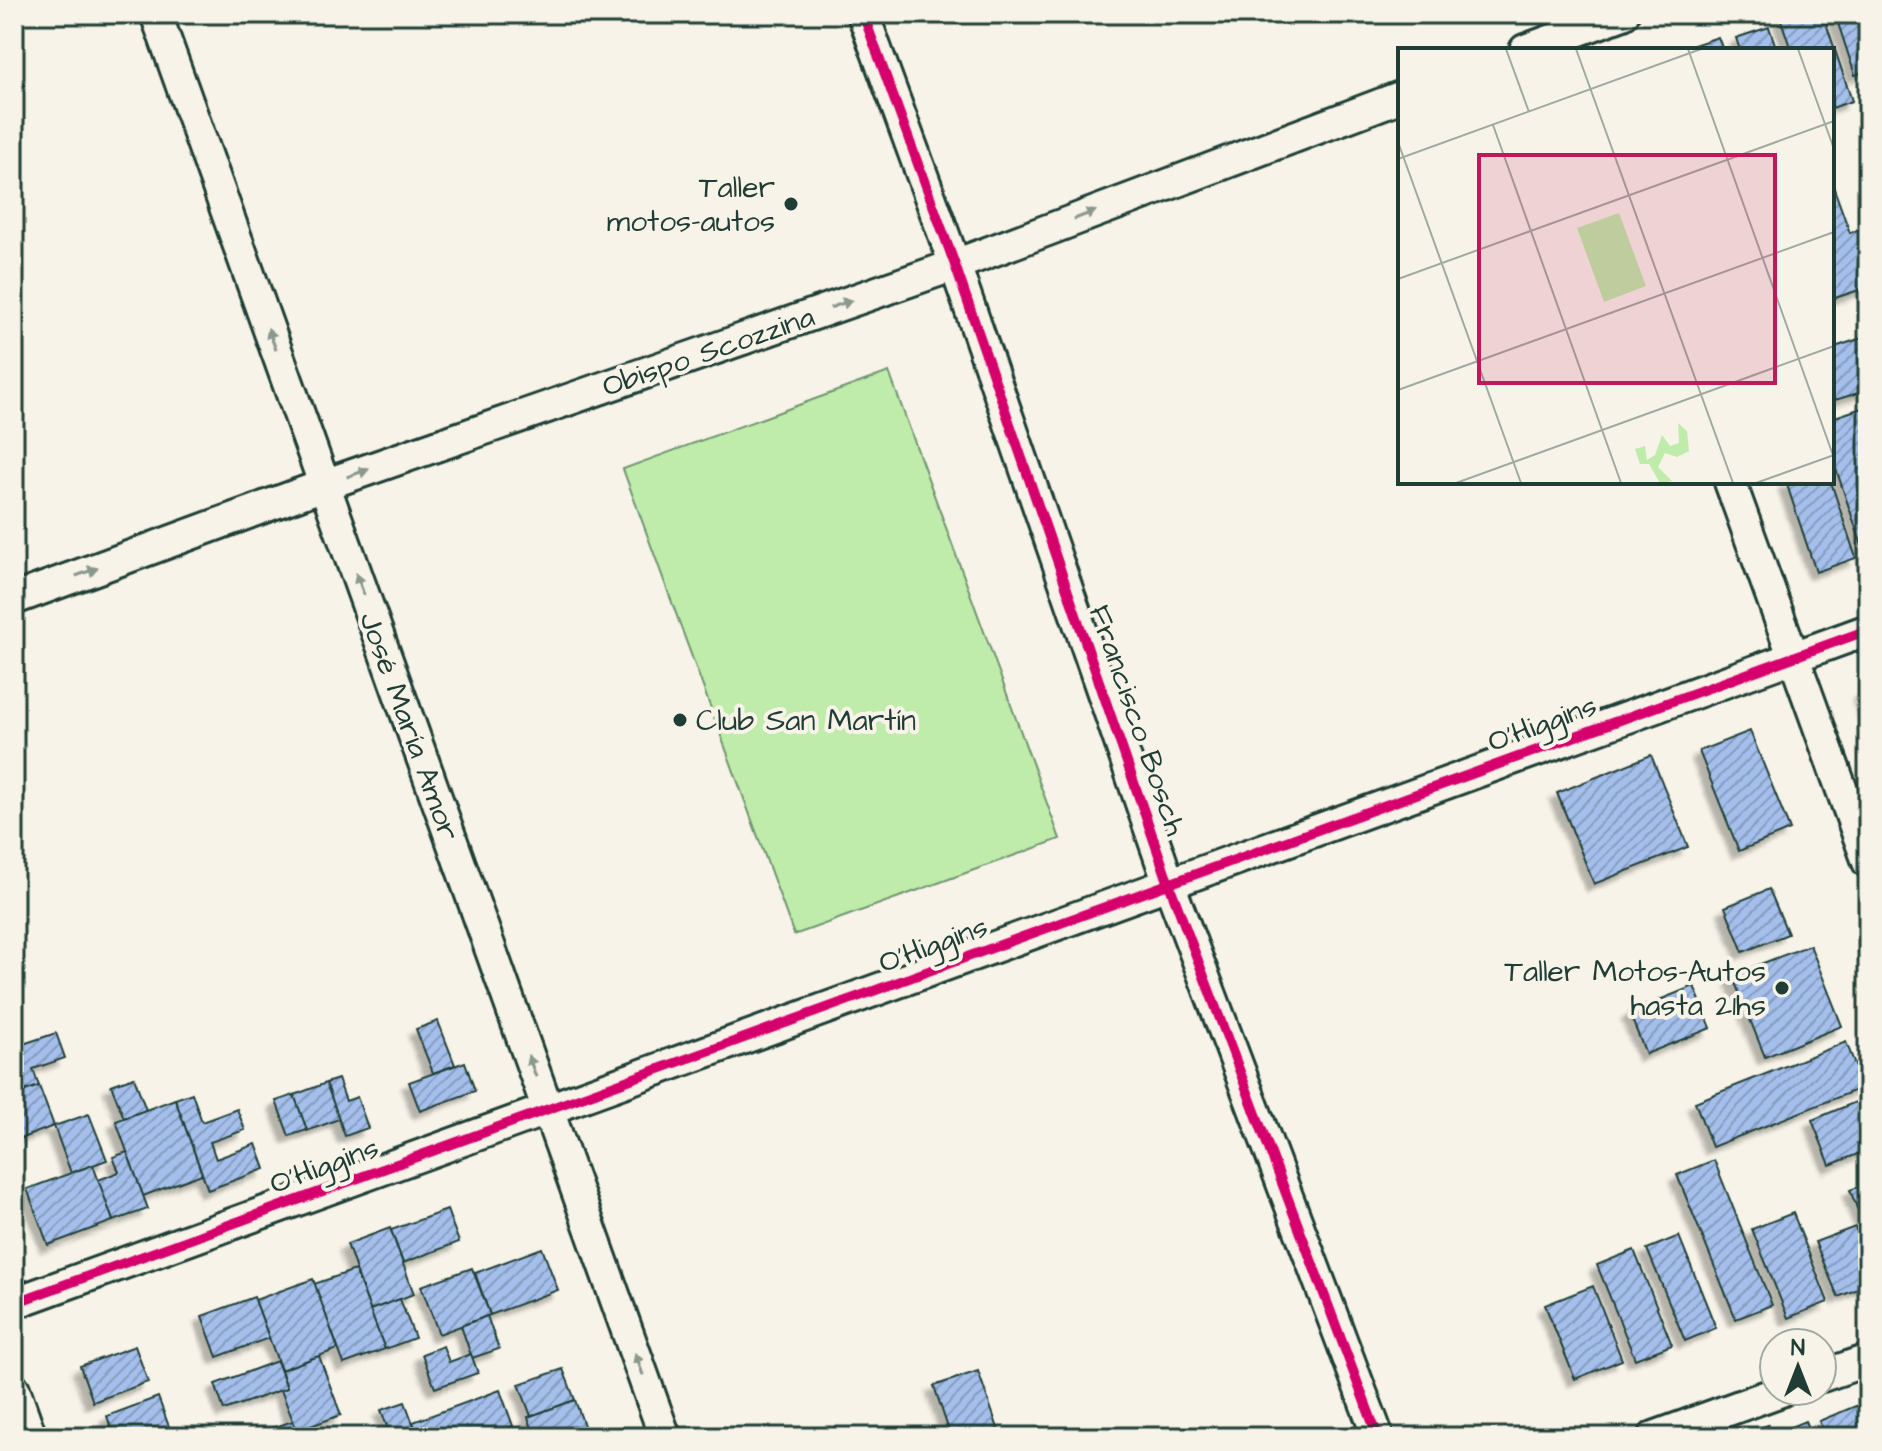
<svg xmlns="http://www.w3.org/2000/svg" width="1882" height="1451" viewBox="0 0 1882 1451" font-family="'Architects Daughter',sans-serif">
<defs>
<pattern id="building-hatch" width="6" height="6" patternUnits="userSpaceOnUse" patternTransform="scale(2)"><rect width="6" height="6" fill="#a5bfec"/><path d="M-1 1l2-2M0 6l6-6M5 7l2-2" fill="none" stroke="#869cc0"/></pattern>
<filter id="shadow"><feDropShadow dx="-7" dy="7" stdDeviation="2" flood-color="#0004"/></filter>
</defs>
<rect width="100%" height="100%" fill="#f7f3e8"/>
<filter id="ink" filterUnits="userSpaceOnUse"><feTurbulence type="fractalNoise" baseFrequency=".0125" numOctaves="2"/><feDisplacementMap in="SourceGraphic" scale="16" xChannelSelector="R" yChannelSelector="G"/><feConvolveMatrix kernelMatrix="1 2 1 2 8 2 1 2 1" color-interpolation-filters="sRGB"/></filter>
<g filter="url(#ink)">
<path fill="#bfecaa" stroke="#6f946f" stroke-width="2" d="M889 372 1060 839 794 935 623 469Z"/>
<g fill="url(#building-hatch)" stroke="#1f3d34" stroke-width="2" filter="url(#shadow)">
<path d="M1779 14H1823L1852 101 1832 108V50H1791Z"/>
<path d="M1835 14H1866L1868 71 1855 75Z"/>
<path d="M1769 27 1777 50H1740L1736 38Z"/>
<path d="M1718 37 1723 50H1679Z"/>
<path d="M1832 183 1850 233 1868 226V287L1832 299Z"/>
<path d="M1868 336V390L1832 401V348Z"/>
<path d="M1868 406V564L1832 457V418Z"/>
<path d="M1786 482H1831L1856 558 1816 572Z"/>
<path d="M1868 690V714L1860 693Z"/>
<path d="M1750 731 1790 830 1739 851 1699 751Z"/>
<path d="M1651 755 1688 847 1594 884 1557 793Z"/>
<path d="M1769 889 1788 934 1743 952 1725 907Z"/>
<path d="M1810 945 1842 1026 1765 1057 1732 975Z"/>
<path d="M1694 986 1711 1028 1646 1054 1629 1012Z"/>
<path d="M438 1021 455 1065 433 1073 416 1029Z"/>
<path d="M56 1033 65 1058 33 1069 39 1086 14 1095V1047Z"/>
<path d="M1846 1042 1864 1087 1712 1147 1695 1102Z"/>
<path d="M465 1062 475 1091 420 1111 409 1082Z"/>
<path d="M134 1077 146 1110 124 1118 111 1085Z"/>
<path d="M338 1079 346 1101 357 1097 368 1128 345 1136 326 1083Z"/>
<path d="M326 1083 339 1119 307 1131 294 1095Z"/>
<path d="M39 1086 54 1126 14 1141V1095Z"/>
<path d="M192 1093 202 1122 237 1109 245 1130 210 1142 216 1159 256 1144 265 1169 208 1190 175 1099Z"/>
<path d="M294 1095 307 1130 289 1136 276 1101Z"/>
<path d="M1868 1097V1150L1830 1165 1812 1120Z"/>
<path d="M175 1099 202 1174 143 1196 116 1121Z"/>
<path d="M89 1114 107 1160 71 1173 54 1126Z"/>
<path d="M127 1152 148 1209 113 1221 98 1180 119 1172 113 1157Z"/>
<path d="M1714 1160 1772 1305 1736 1319 1677 1175Z"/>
<path d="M93 1165 113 1221 48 1245 27 1189Z"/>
<path d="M1868 1183V1236L1850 1190Z"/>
<path d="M447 1210 459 1242 403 1263 391 1230Z"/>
<path d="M1793 1213 1828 1302 1788 1318 1752 1229Z"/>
<path d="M1855 1227 1868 1258V1285L1838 1297 1815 1242Z"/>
<path d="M390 1228 414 1294 370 1310 347 1244Z"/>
<path d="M1679 1236 1716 1328 1685 1341 1647 1249Z"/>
<path d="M542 1248 558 1290 490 1315 475 1273Z"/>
<path d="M1634 1250 1672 1345 1635 1359 1597 1265Z"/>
<path d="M472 1268 490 1315 439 1334 421 1286Z"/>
<path d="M355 1270 385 1349 344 1364 314 1284Z"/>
<path d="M313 1279 338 1349 281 1370 255 1300Z"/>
<path d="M1593 1286 1622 1360 1575 1379 1545 1305Z"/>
<path d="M254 1297 269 1338 217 1357 202 1316Z"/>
<path d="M400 1299 415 1338 385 1349 370 1310Z"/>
<path d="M487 1316 499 1349 472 1358 461 1326Z"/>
<path d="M135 1346 148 1382 93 1402 80 1366Z"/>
<path d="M443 1346 449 1362 471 1354 478 1373 435 1388 422 1354Z"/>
<path d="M319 1356 341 1415 297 1431 281 1390 287 1388 281 1370Z"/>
<path d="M277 1361 287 1388 224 1410 215 1384Z"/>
<path d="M563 1369 575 1400 531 1416 519 1384Z"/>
<path d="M978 1371 1001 1437H951L934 1386Z"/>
<path d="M500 1390 513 1426 483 1437H418L413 1422Z"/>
<path d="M158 1397 171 1432 159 1437H114L107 1416Z"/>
<path d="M575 1400 588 1437H535L528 1417Z"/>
<path d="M1868 1401V1437H1826L1819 1421Z"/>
<path d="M405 1402 418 1437H391L381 1410Z"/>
<path d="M293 1421 299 1437H248L272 1428Z"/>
<path d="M1805 1421 1812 1437H1780L1778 1432Z"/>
<path d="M1768 1425 1773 1437H1733Z"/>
</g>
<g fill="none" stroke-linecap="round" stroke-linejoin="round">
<defs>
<g id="minor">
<path d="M156 14 665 1437"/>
<path d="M863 14 955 265 1169 884 1378 1437"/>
<path d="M1525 50 1623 14"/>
<path d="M1730 482 1868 862"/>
<path d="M14 599 324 485 955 265 1400 97"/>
<path d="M14 1303 1868 630"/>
<path d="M1822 1376 1868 1360"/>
<path d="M14 1389 31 1437"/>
<path d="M1654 1437 1781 1391"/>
</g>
</defs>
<use href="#minor" stroke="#1f3d34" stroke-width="36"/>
<use href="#minor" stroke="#f7f3e8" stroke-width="30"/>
<defs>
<g id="cycleway">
<path d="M863 14 955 265 1169 884 1378 1437"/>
<path d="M14 1303 1868 630"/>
</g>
</defs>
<use href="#cycleway" stroke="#f7f3e8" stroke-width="15"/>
<use href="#cycleway" stroke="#d6006c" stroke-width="10"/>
</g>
<defs><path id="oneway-solid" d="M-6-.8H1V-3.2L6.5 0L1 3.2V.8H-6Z" transform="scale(2)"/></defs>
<g fill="#8b988e">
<use href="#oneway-solid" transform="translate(1085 215) rotate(-21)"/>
<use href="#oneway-solid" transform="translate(841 304) rotate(-19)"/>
<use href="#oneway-solid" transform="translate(272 339) rotate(-110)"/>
<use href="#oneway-solid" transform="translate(358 473) rotate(-19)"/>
<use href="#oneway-solid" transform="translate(87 572) rotate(-20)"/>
<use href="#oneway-solid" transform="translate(360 584) rotate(-110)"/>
<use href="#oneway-solid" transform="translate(532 1066) rotate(-110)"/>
<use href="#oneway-solid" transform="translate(639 1364) rotate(-110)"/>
</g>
</g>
<g fill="#1f3d34" stroke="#f7f3e8" stroke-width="3">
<circle cx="791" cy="204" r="8"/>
<circle cx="680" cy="720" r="8"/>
<circle cx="1782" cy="988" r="8"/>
</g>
<g text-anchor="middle" stroke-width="8" stroke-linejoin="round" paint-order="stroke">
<g font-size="30" fill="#1f3d34" stroke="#f7f3e8" text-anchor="end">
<text x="775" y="197">Taller<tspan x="775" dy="34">motos-autos</tspan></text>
<text x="696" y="730" text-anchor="start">Club San Martín</text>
<text x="1766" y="981">Taller Motos-Autos<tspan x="1766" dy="34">hasta 21hs</tspan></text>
</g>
<g font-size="30" fill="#1f3d34" stroke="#f7f3e8">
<text transform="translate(708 351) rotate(-19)" y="10">Obispo Scozzina</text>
<text transform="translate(1138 720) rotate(71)" y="10">Francisco Bosch</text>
<text transform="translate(1542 723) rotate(-20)" y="10">O'Higgins</text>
<text transform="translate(410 726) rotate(70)" y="10">José María Amor</text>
<text transform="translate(933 944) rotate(-20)" y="10">O'Higgins</text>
<text transform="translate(324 1165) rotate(-20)" y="10">O'Higgins</text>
</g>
</g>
<g transform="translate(1398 48)">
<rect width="436" height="436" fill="#f7f3e8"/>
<path d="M221 165 248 238 206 254 179 180Z" fill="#bfecaa"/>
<path d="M280 375 289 383 291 403 279 409 267 405 260 419 274 433 262 435 251 416H242L237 401 247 398 249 412 257 407 264 387 272 398 281 395Z" fill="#bfecaa"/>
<path fill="none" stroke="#a1aaa0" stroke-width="2" d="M108 1 131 64M178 1 335 435M290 1 436 410M400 1 436 101M95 77 223 435M0 94 123 435M0 111 303 1M0 231 436 73M0 342 436 184M58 435 436 298M358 435 436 407"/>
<path fill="#c2185b" fill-opacity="0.15" stroke="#c2185b" stroke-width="4" d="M81 107H377V335H81Z"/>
<rect width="436" height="436" fill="none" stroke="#1f3d34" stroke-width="4"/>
</g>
<rect width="1882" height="1451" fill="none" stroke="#f7f3e8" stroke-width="48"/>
<rect x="24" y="24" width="1834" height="1403" fill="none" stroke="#1f3d34" stroke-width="3" filter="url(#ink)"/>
<g transform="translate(1798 1367)"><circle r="38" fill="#f7f3e8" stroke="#a1aaa0" stroke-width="2"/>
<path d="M0-6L14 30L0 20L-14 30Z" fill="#1f3d34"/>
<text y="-12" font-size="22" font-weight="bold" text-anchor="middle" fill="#1f3d34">N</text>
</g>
</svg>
